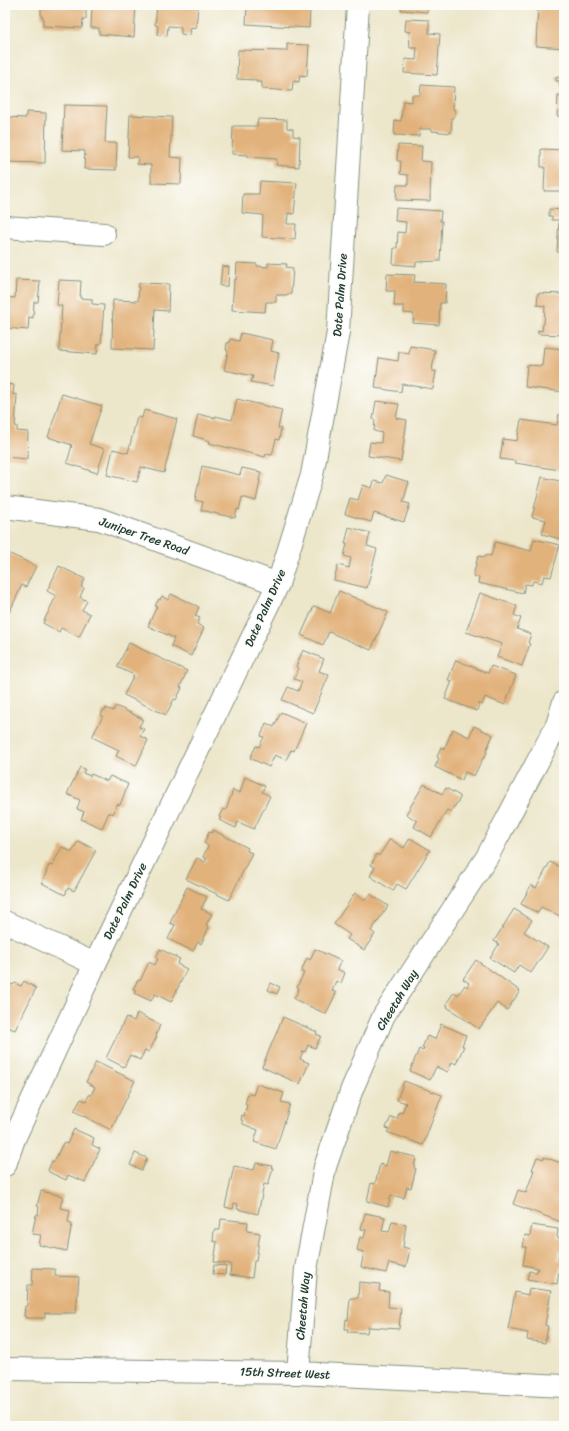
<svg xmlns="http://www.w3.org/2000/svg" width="569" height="1431" viewBox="0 0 569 1431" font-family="Sriracha,sans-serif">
<rect width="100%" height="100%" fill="#fdfcf7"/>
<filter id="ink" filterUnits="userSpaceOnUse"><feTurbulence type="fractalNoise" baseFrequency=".025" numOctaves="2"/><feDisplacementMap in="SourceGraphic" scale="8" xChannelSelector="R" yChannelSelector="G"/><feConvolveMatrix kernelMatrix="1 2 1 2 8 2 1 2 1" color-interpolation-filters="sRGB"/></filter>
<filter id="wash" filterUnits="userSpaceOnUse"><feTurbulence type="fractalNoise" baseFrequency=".012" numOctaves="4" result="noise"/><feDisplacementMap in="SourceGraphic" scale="16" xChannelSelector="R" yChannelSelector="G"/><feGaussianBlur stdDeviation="0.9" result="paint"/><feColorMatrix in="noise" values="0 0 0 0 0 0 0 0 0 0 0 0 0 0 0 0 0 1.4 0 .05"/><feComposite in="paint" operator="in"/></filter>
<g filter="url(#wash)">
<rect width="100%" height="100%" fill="#ece6ca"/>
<g id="blocks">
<g fill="#e2b27c">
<path d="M41 5H86V19H83L82 28 43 26V17H41Z"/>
<path d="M92 5H136L134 37 99 34V28H91Z"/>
<path d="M157 5H198L196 28 191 27 190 35 181 34V27L168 26 167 36 157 35 158 26 155 25Z"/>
<path d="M247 5H314V10L310 9 309 28 246 24Z"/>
<path d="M402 5H428L427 12 401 10Z"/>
<path d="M538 6 564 7V48L536 46Z"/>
<path d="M406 19 429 20V33L440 34 437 75 404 73 405 59 416 60 417 48H410L409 33 411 32 405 31Z"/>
<path d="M287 44 309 45 307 76 300 75 299 82 293 81 292 91 262 89V82H256V80L237 79 238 50 287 51Z"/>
<path d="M556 77 564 78V87H560V81H556Z"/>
<path d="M421 85 454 87 453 109 455 110V115L452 118 451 133 432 131V129H420L419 136 394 135 395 120 401 121 403 101 412 102V95H420Z"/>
<path d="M558 95 564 96V117L557 116Z"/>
<path d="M64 105 107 106 105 143H117L116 170 84 169 85 151 62 150Z"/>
<path d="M26 112 46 113 45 163 5 162V117L26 118Z"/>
<path d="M130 115 172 117 170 157 182 158 181 184 151 183V165L137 164 138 157H128Z"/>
<path d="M258 119 287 120V128L293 129V136L300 137 299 167 276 165 277 159 248 157V155L232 154 233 126H257Z"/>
<path d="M398 145 422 146 421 161 431 162 430 201 396 200 397 185H408V175L400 174 401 161H397Z"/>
<path d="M541 149 564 150V191H544L545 167H541Z"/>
<path d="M260 181 297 183 294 214 288 213 287 224H296L295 239 262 237 263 215 242 213 243 194H259Z"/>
<path d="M396 208 441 211 440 221H442L440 261 416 262V266L393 264 394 248H397L398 232 405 233 406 222 395 221Z"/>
<path d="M549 209 564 210V252H557L559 220H552V216H549Z"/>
<path d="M237 263 257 264V266L268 267V263L287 264 286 267 293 268 291 294H287V295H276V302H266L265 312 232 310 234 280H236Z"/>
<path d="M222 266 229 267 228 286H220Z"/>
<path d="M387 274 415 275 414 282 446 284 445 303H440L439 325 413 323 414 314 404 313V306H394L395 291H386Z"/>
<path d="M16 280 40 281 38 302H34L33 318 29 317 28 330 5 328V297L15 298Z"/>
<path d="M59 280 81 281 80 298 92 299V304L104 305 101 344H98L97 354 59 351 62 306 57 305Z"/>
<path d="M139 283 169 284 168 311 155 310 153 350 112 348 113 300 138 301Z"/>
<path d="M538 293 564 294V335L538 334V330L542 331 543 324H544L545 306 537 305Z"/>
<path d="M241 333 273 340 271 351 279 353 273 386 251 382 253 376 224 370 228 351 226 350 227 343H229L230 339 239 341Z"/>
<path d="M410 346 435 350 432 371H436L433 389 402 384 401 392 375 388 379 358 398 361 399 352 409 354Z"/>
<path d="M544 347 564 349V392L525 387 527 365 542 366Z"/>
<path d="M5 384 14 385 13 394 17 395 15 426H17V431L28 432 27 459 5 457Z"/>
<path d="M62 394 102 406 89 444 105 449 97 473 67 463 72 445 48 437Z"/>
<path d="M237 399 282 410 278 428H281L279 440 276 439 272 455 266 454 265 457 209 443 210 441 193 436 198 414 215 418V416L232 420Z"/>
<path d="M376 401 399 404 396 418 407 420 401 461 368 456 370 442 381 443 382 433 374 431 375 420 373 419Z"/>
<path d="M144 410 177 419 164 473 141 467 137 482 107 475 113 449 128 453 137 417 142 418Z"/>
<path d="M559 414 564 415V447L560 470 515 463V461L500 459 503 439 517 441 521 420 557 425Z"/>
<path d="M202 466 240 475 242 468 261 472 259 481H260L256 501 242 497 239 510 237 509 235 518 201 510 203 502 195 500Z"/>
<path d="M386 475 409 482 403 502 410 504 404 522 374 513 371 522 345 514 350 498 358 500 363 485 372 488 374 481 383 483Z"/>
<path d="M542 477 564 482V540L542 534 546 520 532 517Z"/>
<path d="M349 527 370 533 367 546 377 549 367 588 334 580 338 565 349 568 351 558 344 556 347 544H345Z"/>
<path d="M534 539 560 545 551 577 544 576 542 583 533 581 532 585 525 584 523 593 478 583 479 577 473 576 478 556 485 557V555L491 556 495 542 531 551Z"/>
<path d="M8 553 36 566 26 587 22 585 9 613 5 611V559Z"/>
<path d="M59 566 85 579 81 587 84 588 80 597 87 601 82 610 90 614 79 637 61 628 59 632 43 623 56 596 47 591Z"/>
<path d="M339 591 388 612 371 650 329 632 323 645 301 635 314 606 330 613Z"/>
<path d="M480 593 517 606 514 615 521 618 517 629 531 634 528 643 530 644 522 666 497 657 502 644 466 632Z"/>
<path d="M171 594 199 607 195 616 200 618 197 624 204 628 191 656 171 646 174 638 148 626 157 606H155L159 599 160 600 162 596 168 600Z"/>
<path d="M129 643 187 671 180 687 182 688 176 700 174 699 166 715 124 695 134 675 117 667Z"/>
<path d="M303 650 324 659 319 671 329 675 313 713 282 700 288 687 298 691 302 682 294 679 299 668 296 667Z"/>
<path d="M456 660 488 673 491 666 516 675 505 705 485 697 482 705 479 703 477 711 445 699 452 681 448 680Z"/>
<path d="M116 706 143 719 139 727 144 729 140 736 148 740 136 766 116 756 119 750 92 737 103 716 101 715 103 710 105 711 106 708 113 711Z"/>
<path d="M281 712 306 723 294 751 291 750 286 760 275 755 269 767 250 758 256 746 259 747 264 737 261 736 266 723 274 727Z"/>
<path d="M474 726 493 735 486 751 487 752 484 758H483L474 776 465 772 462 780 435 767 439 758 437 757 441 747 444 749 453 729 469 737Z"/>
<path d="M80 767 85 769 83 773 90 776 91 774 107 781 110 776 128 784 120 805 117 804 113 814 109 812 102 828 81 819 84 812 77 809 80 800 67 794Z"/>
<path d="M245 777 265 786 262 792 270 796 254 829 238 822 236 828 219 820 221 818 219 817 223 809 226 810 233 790 240 793Z"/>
<path d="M424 784 442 794 446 788 460 796V798L455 806H454L451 812 447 810 431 837 414 827 417 821 406 814Z"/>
<path d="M213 830 248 848 247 851 252 853 229 900 186 879 197 858 205 862 207 859 203 857 208 846 204 843 209 832 212 833Z"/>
<path d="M410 838 430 850 406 889 397 884 393 891 370 876 375 867 371 865 377 854 379 856 390 839 404 848Z"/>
<path d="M78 841 96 850 74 891 68 888 65 895 42 883 49 865 52 866 62 847 72 852Z"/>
<path d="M550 862 564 869V918L541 907 538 913 521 904 531 885 536 888Z"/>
<path d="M187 887 207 897 201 909 212 914 206 925 209 927 201 944 198 942 193 951 168 939 175 925 170 923Z"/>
<path d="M355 893 365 900 370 894 388 906 371 931 375 934 364 950 347 939 350 935 334 924Z"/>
<path d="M514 909 532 920 524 932 548 947 531 973 519 965 514 973 490 958 499 944 494 941Z"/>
<path d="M160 949 180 959 177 964 187 969 171 1002 155 994 151 1001 134 993 136 990 133 989 138 980 140 981 149 962 155 965 158 959 156 958Z"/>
<path d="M315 949 341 961 337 969 345 973 341 983 336 981 332 990 336 993 326 1014 294 999 299 988 297 987 304 973 301 972 307 958 310 960Z"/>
<path d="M476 960 520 991 507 1010 497 1003 479 1029 447 1007 448 1005 446 1004 454 992 458 995 465 985 467 987 469 983 463 979Z"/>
<path d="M5 981 13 985 15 983 21 986 24 981 36 988 15 1030 5 1026Z"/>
<path d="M271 983 280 987 277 994 268 990Z"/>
<path d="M137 1013 160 1025 156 1035 157 1036 149 1052 145 1050 140 1060 130 1055 124 1067 106 1058 126 1017 134 1021Z"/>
<path d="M283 1017 317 1032 316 1034 321 1036 315 1048 308 1045 305 1052 303 1051 300 1059 309 1063 300 1084 262 1067Z"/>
<path d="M441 1024 466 1035 462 1046H464L456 1064 452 1062 448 1072 436 1067 430 1080 410 1071 419 1049 423 1051 424 1048H422L427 1036 435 1039Z"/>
<path d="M96 1062 135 1081 111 1130 74 1111 81 1099 86 1101 89 1095H91L95 1087 86 1082Z"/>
<path d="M404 1081 442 1095 423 1145 387 1132 389 1129 386 1128 391 1117 397 1119 399 1112 402 1113 406 1103 397 1100Z"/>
<path d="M257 1084 284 1093 281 1102 290 1104 276 1149 254 1142 258 1130 243 1124V1121L241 1120 242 1115 244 1116 247 1105 245 1104 248 1093 253 1095Z"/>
<path d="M74 1129 94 1138 92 1145 100 1149 85 1182 68 1175 66 1180 49 1172 48 1170 52 1161 54 1162 63 1143 67 1144Z"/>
<path d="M390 1151 416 1157 414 1168 416 1169 411 1188 407 1187 404 1198 391 1195 388 1207 367 1201 371 1183 375 1184 380 1164 386 1166Z"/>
<path d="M135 1153 147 1158 142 1170 130 1165Z"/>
<path d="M537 1157 544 1159V1157L564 1164V1223L513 1204 518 1190 526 1193 534 1170H532Z"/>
<path d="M256 1163 272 1166 271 1168H273L268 1185 264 1184 258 1214 237 1209 238 1204 234 1203 233 1209 225 1207 234 1166 254 1170Z"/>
<path d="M41 1191 63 1196 60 1208 70 1210 68 1222 72 1223 67 1251 39 1245 41 1235 32 1234 36 1215H38L39 1206H37Z"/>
<path d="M365 1213 385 1217 382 1231 389 1232 392 1221 406 1224 403 1247 410 1249 406 1267 389 1263 386 1273 361 1267 364 1252 357 1250 360 1237 364 1238 366 1230 361 1229Z"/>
<path d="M221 1219 248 1222 247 1231 260 1233 256 1261H254L252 1278 230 1275 231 1264 214 1262 217 1242 213 1241 214 1230H220Z"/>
<path d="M532 1225 558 1229 557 1237 564 1239V1250L560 1249 558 1260 563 1261 562 1267 560 1266 557 1284 527 1279 529 1271 537 1272 538 1268 523 1265 526 1247H523L525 1235 530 1236Z"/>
<path d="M214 1265 226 1266 225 1275 213 1274Z"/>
<path d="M33 1268 55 1269V1276L79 1277 76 1313H45V1318H26V1317L24 1316 25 1306H27L28 1285H32Z"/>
<path d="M359 1282 380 1284 379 1291 389 1292 388 1307 401 1308 399 1329 368 1327 367 1333 347 1332 348 1329H345L346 1319 348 1320 350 1298H358Z"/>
<path d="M529 1288 551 1291 545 1325 548 1326 545 1343 527 1340 528 1333 508 1329 515 1292 528 1295Z"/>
</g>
</g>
</g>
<g filter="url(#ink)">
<use href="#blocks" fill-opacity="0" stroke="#86927f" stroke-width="1"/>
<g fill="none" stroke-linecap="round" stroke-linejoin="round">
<defs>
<g id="street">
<path d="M5 227 104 234"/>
<path d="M5 507 99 519 278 584"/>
<path d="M5 922 95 964"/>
<path d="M5 1165 14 1139 95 964 278 584 312 475 338 332 358 5"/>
<path d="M5 1369 298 1373 564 1386"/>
<path d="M298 1373 306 1269 325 1167 352 1089 384 1015 487 857 557 725 564 702"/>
</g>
</defs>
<use href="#street" stroke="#86927f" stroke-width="24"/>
<use href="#street" stroke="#fff" stroke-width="22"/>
</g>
</g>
<g text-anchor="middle" stroke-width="3.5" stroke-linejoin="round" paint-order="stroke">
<g font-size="12" fill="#1f3d34" stroke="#fdfcf7">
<text transform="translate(340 295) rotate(-86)" y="4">Date Palm Drive</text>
<text transform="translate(144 536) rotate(19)" y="4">Juniper Tree Road</text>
<text transform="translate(265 608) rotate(-66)" y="4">Date Palm Drive</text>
<text transform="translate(125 901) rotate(-64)" y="4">Date Palm Drive</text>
<text transform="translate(397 1000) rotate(-59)" y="4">Cheetah Way</text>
<text transform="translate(303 1306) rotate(-85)" y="4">Cheetah Way</text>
<text transform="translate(285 1373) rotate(2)" y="4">15th Street West</text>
</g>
</g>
<rect width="569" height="1431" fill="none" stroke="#fdfcf7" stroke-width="20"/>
</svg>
